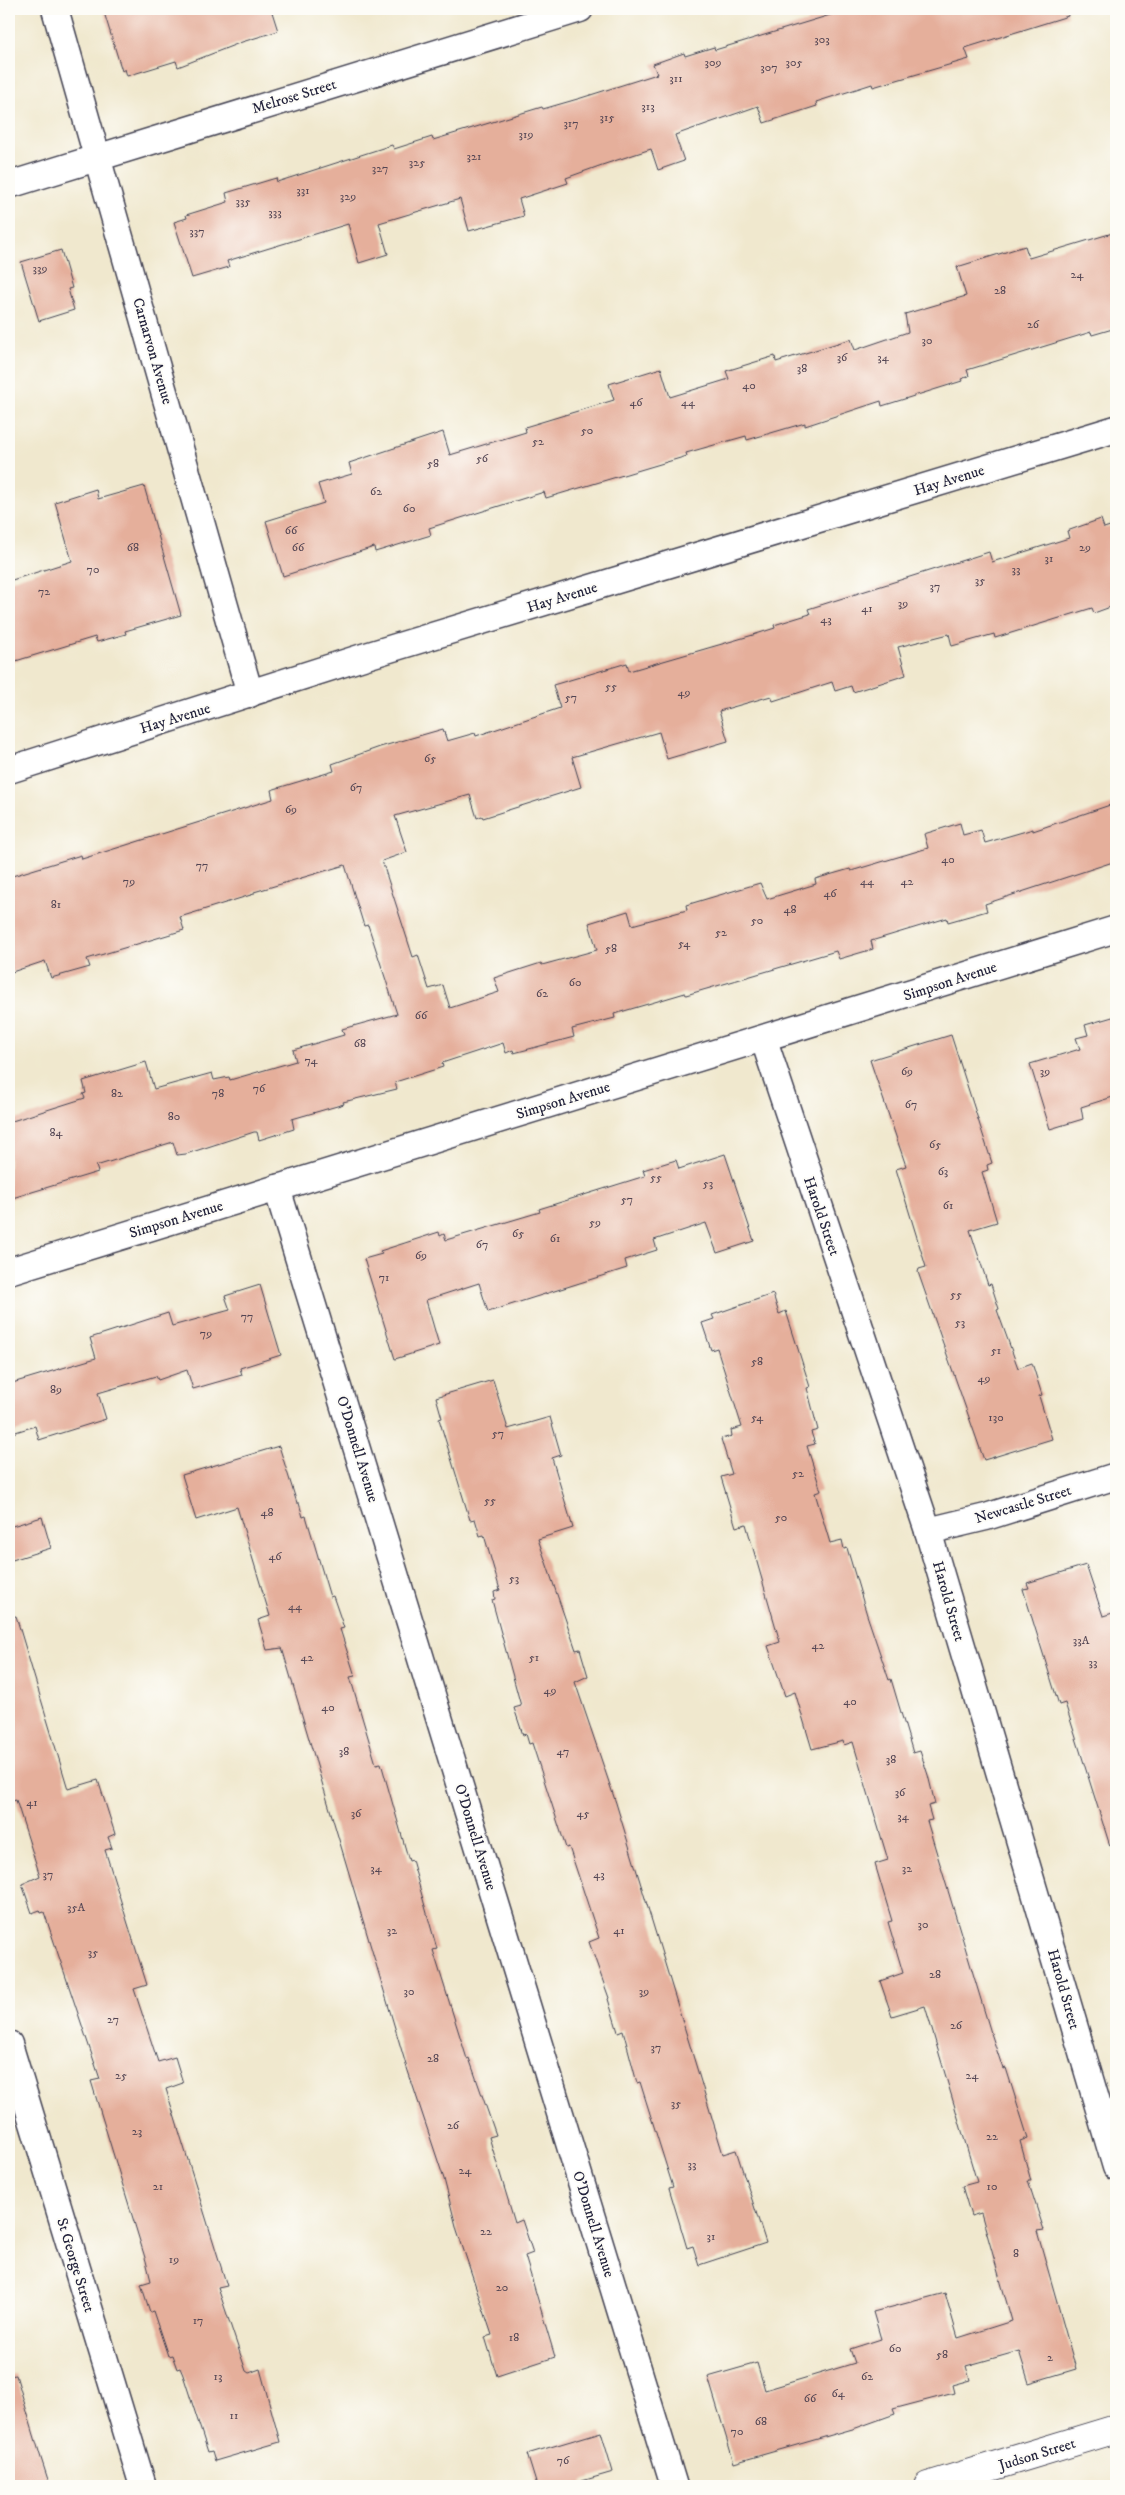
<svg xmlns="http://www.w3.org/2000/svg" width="1125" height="2495" viewBox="0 0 1125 2495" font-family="'IM FELL DW Pica',serif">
<rect width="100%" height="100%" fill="#fdfcf7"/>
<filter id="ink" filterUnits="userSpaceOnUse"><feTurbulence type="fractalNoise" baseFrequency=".02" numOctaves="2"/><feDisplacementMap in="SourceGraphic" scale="10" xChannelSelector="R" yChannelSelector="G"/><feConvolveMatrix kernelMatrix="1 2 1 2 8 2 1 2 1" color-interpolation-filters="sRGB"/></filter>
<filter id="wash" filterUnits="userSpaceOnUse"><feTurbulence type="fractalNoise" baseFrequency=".0096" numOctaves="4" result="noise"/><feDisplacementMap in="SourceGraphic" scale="20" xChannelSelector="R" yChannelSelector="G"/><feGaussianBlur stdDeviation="1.12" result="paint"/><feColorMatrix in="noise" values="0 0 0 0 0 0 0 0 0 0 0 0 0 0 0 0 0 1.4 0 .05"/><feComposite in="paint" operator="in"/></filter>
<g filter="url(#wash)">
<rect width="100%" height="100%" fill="#f0e8ce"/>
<g id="blocks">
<g fill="#e5af9b">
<path d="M103 9H271L278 31 242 42 178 67 176 61 127 76 125 69 122 71Z"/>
<path d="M850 9H1067L1068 16 965 48 969 59 873 87 872 84 816 102 817 106 764 123 758 106 675 135 684 161 658 170 651 149 602 165 566 178 568 183 519 199 524 216 469 231 460 199 379 223 388 254 359 263 348 224 227 261 229 267 192 278 174 222 187 218 186 215 228 202 226 193 276 178 277 182 392 145 394 149 432 137 433 140 542 107 543 109 581 98 657 74 653 64 684 53 685 56 714 47 715 50Z"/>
<path d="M1116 232V328L1092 335 1091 332 967 370 969 376 961 379 962 381 882 406 881 401 805 426V423L747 440 746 436 686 453 687 456 546 498 544 492 429 528 431 535 375 552 374 547 283 576 266 521 324 503 318 484 352 474 349 463 443 432 450 455 526 432 525 427 614 400 609 384 661 368 670 397 729 379 726 371 775 356 776 362 851 339 855 350 908 332 905 314 966 296 957 267 1025 246 1029 258Z"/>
<path d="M61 250 72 288 68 289 74 310 39 321 21 262Z"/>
<path d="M144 486 181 615 125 631 126 634 97 642 95 637 9 663V581L72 561 55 502 96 489 98 499Z"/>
<path d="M1101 519 1104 528 1116 524V605L1094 613 1092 608 995 638 994 634 952 646 949 634 898 647 906 675 853 692 851 686 835 691 832 682 773 701 771 696 719 711 728 741 667 759 659 732 572 757 581 787 483 818 482 816 477 818 470 795 395 816 407 852 382 861 413 957 418 955 429 989 443 985 450 1008 499 992 494 978 541 963 542 965 597 950 589 923 628 911 632 925 687 910 686 905 760 883 767 899 816 884 815 879 850 869 851 871 928 848 924 834 960 823 963 835 981 830 985 843 1033 829V831L1116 803V861L985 904 987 911 948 922 947 918 871 941 873 949 839 959 836 951 686 995 685 993 614 1014 615 1018 572 1029 574 1037 514 1053 513 1050 506 1053 503 1043 442 1063 443 1067 395 1082 397 1089 343 1102 344 1104 292 1119 294 1129 259 1140 257 1132H254L186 1154 177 1155 173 1142 96 1166 98 1172 9 1199V1122L85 1098 83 1094 86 1093 83 1081 146 1062 154 1089 212 1073 214 1080 229 1077 230 1080 296 1061 293 1050 344 1035 342 1029 397 1014 368 925 364 926 345 865 254 892V894L180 917 184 930 87 959 90 967 51 978 45 961 9 973V877L81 855 82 859 273 799 271 790 334 771 332 764 380 747 443 729 447 741 475 733 476 736 560 708 553 685 627 663 629 671 753 635 775 628 774 625 810 614 808 609 989 552 992 562 1069 538 1067 531Z"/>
<path d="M1116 1016V1096L1081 1107 1083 1119 1050 1129 1030 1064 1080 1049 1076 1038 1088 1035 1085 1025Z"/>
<path d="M951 1035 992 1163 987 1165 988 1170 982 1172 997 1222 970 1230 988 1285 991 1284 999 1309 997 1310 1018 1368 1032 1363 1042 1395 1039 1396 1052 1439 984 1460 918 1272 919 1269 926 1267 896 1169 906 1166 870 1060Z"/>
<path d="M725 1154 754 1241 717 1253 706 1223 654 1240 657 1250 625 1260 627 1268 488 1312 479 1283 426 1300 439 1345 395 1359 364 1259 382 1254 380 1251 439 1232 440 1236 444 1234 446 1240 540 1212 539 1209 645 1176 643 1170 676 1160 679 1169Z"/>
<path d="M260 1285 281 1355 240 1368 242 1375 193 1389 187 1370 158 1380 156 1376 98 1393 106 1419 39 1440 35 1426 9 1434V1384L96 1358 90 1338 168 1313 172 1326 230 1310 225 1296Z"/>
<path d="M773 1294 779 1314 786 1311 810 1387 807 1388 818 1430 811 1432 815 1444 807 1446 821 1491 815 1493 830 1543 842 1540 844 1549 847 1548 867 1615 889 1680 891 1679 913 1753 920 1751 928 1775 935 1804 928 1806 932 1820 927 1821 991 2033 1003 2069 1006 2068 1028 2138 1020 2141 1031 2181H1028L1044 2230 1037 2231 1076 2369 1029 2383 1019 2351 966 2366 970 2380 952 2385 954 2393 893 2409 895 2414 856 2428 734 2463 708 2377 757 2363 765 2390 855 2363 850 2349 881 2339 873 2312 945 2293 958 2338 1012 2321 981 2213 971 2216 962 2186 977 2182 925 2006 892 2016 880 1981 903 1973 888 1922 892 1921 875 1864 888 1860 853 1742 844 1745 843 1741 812 1749 795 1692 785 1696 768 1646 780 1642 746 1524 736 1527 721 1477 732 1474 721 1439 732 1436 731 1430 742 1427 717 1348 711 1350 702 1323 714 1319 712 1315Z"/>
<path d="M493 1380 508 1429 550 1417 561 1455 552 1458 573 1528 538 1539 576 1650 580 1649 588 1676 575 1682 616 1803 723 2154 736 2150 766 2243 699 2265 693 2246 687 2248 669 2188 673 2187 640 2082 637 2083 623 2030 618 2032 608 1999 609 1998 589 1942 599 1938 569 1847 566 1848 532 1743 529 1744 526 1734 523 1735 514 1708 521 1706 492 1600 495 1599 494 1592 500 1590 484 1535 480 1536 475 1519 470 1520 439 1419 442 1418 436 1397Z"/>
<path d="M279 1446 297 1503H299L303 1517 306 1516 330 1597 333 1596 344 1628 340 1629 355 1676 350 1677 376 1764 381 1763 409 1861 412 1860 437 1949 433 1950 467 2059 469 2058 496 2135 489 2137 515 2223 522 2220 533 2253 525 2256 555 2357 497 2376 485 2337 492 2335 457 2230 444 2179 406 2065 282 1648 267 1650 258 1620 270 1616 237 1507 196 1520 182 1475Z"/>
<path d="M42 1517 51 1548 9 1561V1527Z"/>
<path d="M1086 1565 1103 1616 1116 1612V1845L1110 1846 1065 1703 1059 1705 1023 1589 1029 1588 1027 1583Z"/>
<path d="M16 1616 68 1789 98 1780 115 1834 108 1837 112 1848 105 1850 147 1985 134 1989 158 2062 175 2057 183 2083 166 2089 227 2286 218 2288 246 2371 249 2373 260 2369 280 2442 215 2461 212 2451 208 2452 183 2375 180 2368 177 2369 172 2355 168 2356 153 2311 150 2312 141 2284 151 2281 146 2261 91 2081 100 2079 44 1912 41 1913 40 1910 32 1913 22 1884 40 1876 16 1800 9 1802V1617Z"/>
<path d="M16 2375 40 2455 50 2486H9V2376Z"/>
<path d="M601 2432 613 2472 582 2481 584 2486H537L527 2454Z"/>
</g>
</g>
</g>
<g filter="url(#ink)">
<use href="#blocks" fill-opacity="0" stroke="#414051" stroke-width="1"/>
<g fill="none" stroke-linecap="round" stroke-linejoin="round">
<defs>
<g id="minor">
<path d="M55 9 250 694"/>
<path d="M9 185 580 9"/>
<path d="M9 770 363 657 1116 429"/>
<path d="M764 1040 928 1531 1116 2167"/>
<path d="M277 1188 674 2486"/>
<path d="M9 1271C378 1156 748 1045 1116 929"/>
<path d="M928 1531 986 1517 1116 1476"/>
<path d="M9 2044 143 2486"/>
</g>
<path id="tertiary" d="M928 2486 1116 2429"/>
</defs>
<use href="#minor" stroke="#414051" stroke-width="29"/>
<use href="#tertiary" stroke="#414051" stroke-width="30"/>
<use href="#minor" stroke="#fff" stroke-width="26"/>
<use href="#tertiary" stroke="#fff" stroke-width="28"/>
</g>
</g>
<g text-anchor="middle" stroke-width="4" stroke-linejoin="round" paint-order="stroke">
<g font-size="12" fill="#534553">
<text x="822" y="43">303</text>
<text x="713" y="66">309</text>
<text x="794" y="66">305</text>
<text x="769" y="71">307</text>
<text x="676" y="82">311</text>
<text x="648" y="110">313</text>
<text x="607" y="121">315</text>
<text x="571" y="127">317</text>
<text x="526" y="138">319</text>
<text x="474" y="160">321</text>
<text x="417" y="166">325</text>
<text x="380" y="172">327</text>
<text x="303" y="194">331</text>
<text x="348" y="200">329</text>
<text x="243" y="205">335</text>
<text x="275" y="216">333</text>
<text x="197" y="235">337</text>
<text x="40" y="272">339</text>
<text x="1077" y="278">24</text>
<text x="1000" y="294">28</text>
<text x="1033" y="328">26</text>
<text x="927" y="344">30</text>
<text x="842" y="361">36</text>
<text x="883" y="361">34</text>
<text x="802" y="372">38</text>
<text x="749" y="389">40</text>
<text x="636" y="406">46</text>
<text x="688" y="406">44</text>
<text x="587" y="434">50</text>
<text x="538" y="445">52</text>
<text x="482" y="462">56</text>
<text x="433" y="467">58</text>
<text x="376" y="495">62</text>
<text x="409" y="512">60</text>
<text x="291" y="534">66</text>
<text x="133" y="551">68</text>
<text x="298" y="551">66</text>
<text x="1085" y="551">29</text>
<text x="1049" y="562">31</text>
<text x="93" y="573">70</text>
<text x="1016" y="573">33</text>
<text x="980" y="584">35</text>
<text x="935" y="590">37</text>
<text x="44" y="595">72</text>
<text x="903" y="607">39</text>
<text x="867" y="612">41</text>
<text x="826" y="623">43</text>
<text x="611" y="690">55</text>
<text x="684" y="696">49</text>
<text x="571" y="701">57</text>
<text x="430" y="762">65</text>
<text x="356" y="791">67</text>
<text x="291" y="813">69</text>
<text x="948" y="863">40</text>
<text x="202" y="869">77</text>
<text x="129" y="885">79</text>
<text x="867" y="885">44</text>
<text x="907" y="885">42</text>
<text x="830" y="897">46</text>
<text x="56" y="908">81</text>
<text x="790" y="913">48</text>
<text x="757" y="924">50</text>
<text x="721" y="936">52</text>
<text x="684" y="947">54</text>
<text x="611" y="952">58</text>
<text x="575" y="986">60</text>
<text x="542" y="997">62</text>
<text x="421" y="1019">66</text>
<text x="360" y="1047">68</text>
<text x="311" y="1064">74</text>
<text x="907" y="1075">69</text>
<text x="1045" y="1075">39</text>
<text x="259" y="1092">76</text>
<text x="117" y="1097">82</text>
<text x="218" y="1097">78</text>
<text x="911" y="1108">67</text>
<text x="174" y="1120">80</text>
<text x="56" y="1136">84</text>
<text x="935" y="1148">65</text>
<text x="943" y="1175">63</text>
<text x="656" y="1181">55</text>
<text x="708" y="1187">53</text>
<text x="627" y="1203">57</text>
<text x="948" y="1209">61</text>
<text x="595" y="1226">59</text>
<text x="518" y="1237">65</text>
<text x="555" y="1242">61</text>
<text x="482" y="1248">67</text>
<text x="421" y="1259">69</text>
<text x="384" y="1281">71</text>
<text x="956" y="1298">55</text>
<text x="247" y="1320">77</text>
<text x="960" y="1326">53</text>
<text x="206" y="1337">79</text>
<text x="996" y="1354">51</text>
<text x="757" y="1365">58</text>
<text x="984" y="1382">49</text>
<text x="56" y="1393">89</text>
<text x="757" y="1421">54</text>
<text x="996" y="1421">130</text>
<text x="498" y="1437">57</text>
<text x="798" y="1477">52</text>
<text x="490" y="1504">55</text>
<text x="267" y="1516">48</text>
<text x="781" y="1521">50</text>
<text x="275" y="1560">46</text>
<text x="514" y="1582">53</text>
<text x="295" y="1610">44</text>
<text x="1081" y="1644">33A</text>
<text x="818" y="1649">42</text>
<text x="307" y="1661">42</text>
<text x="534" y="1661">51</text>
<text x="1093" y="1666">33</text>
<text x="550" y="1694">49</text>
<text x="850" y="1705">40</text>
<text x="328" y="1711">40</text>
<text x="344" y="1755">38</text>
<text x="563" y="1755">47</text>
<text x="891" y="1763">38</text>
<text x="900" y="1796">36</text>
<text x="32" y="1806">41</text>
<text x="356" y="1817">36</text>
<text x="583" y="1817">45</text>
<text x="903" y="1820">34</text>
<text x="376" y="1872">34</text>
<text x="907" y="1872">32</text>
<text x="48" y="1878">37</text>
<text x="599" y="1878">43</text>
<text x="76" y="1911">35A</text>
<text x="923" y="1928">30</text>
<text x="392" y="1934">32</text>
<text x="619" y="1934">41</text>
<text x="93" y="1956">35</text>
<text x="935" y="1978">28</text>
<text x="409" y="1995">30</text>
<text x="644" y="1995">39</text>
<text x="113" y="2023">27</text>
<text x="956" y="2029">26</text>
<text x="656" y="2051">37</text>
<text x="433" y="2062">28</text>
<text x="121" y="2079">25</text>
<text x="972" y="2079">24</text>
<text x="676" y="2107">35</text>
<text x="453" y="2129">26</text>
<text x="137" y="2135">23</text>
<text x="992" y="2140">22</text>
<text x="692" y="2168">33</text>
<text x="465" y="2174">24</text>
<text x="158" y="2190">21</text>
<text x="992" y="2190">10</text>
<text x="486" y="2235">22</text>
<text x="711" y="2240">31</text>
<text x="1016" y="2257">8</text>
<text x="174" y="2263">19</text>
<text x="502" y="2291">20</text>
<text x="198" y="2324">17</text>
<text x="514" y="2341">18</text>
<text x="895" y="2352">60</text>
<text x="942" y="2358">58</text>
<text x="1050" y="2361">2</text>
<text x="218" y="2380">13</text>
<text x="867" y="2380">62</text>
<text x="838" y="2397">64</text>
<text x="810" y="2402">66</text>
<text x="234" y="2419">11</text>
<text x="761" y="2425">68</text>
<text x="737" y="2435">70</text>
<text x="563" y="2464">76</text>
</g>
<g font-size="15" fill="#22223b" stroke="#fdfcf7">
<text transform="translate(294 96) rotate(-17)" y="5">Melrose Street</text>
<text transform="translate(153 351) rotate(74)" y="5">Carnarvon Avenue</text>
<text transform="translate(949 480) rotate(-17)" y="5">Hay Avenue</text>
<text transform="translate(562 597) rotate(-17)" y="5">Hay Avenue</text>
<text transform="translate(175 718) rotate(-17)" y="5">Hay Avenue</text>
<text transform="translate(950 981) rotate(-18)" y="5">Simpson Avenue</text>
<text transform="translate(563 1100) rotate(-17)" y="5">Simpson Avenue</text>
<text transform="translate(822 1216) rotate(71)" y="5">Harold Street</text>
<text transform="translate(176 1219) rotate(-17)" y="5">Simpson Avenue</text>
<text transform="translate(358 1449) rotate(73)" y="5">O'Donnell Avenue</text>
<text transform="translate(1023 1504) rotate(-17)" y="5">Newcastle Street</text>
<text transform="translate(949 1601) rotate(74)" y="5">Harold Street</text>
<text transform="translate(476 1837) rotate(73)" y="5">O'Donnell Avenue</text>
<text transform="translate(1064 1989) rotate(74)" y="5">Harold Street</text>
<text transform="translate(594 2224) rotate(73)" y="5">O'Donnell Avenue</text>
<text transform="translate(76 2265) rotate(73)" y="5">St George Street</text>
<text transform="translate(1037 2454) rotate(-17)" y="5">Judson Street</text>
</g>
</g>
<rect width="1125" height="2495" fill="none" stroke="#fdfcf7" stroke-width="30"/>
</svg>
